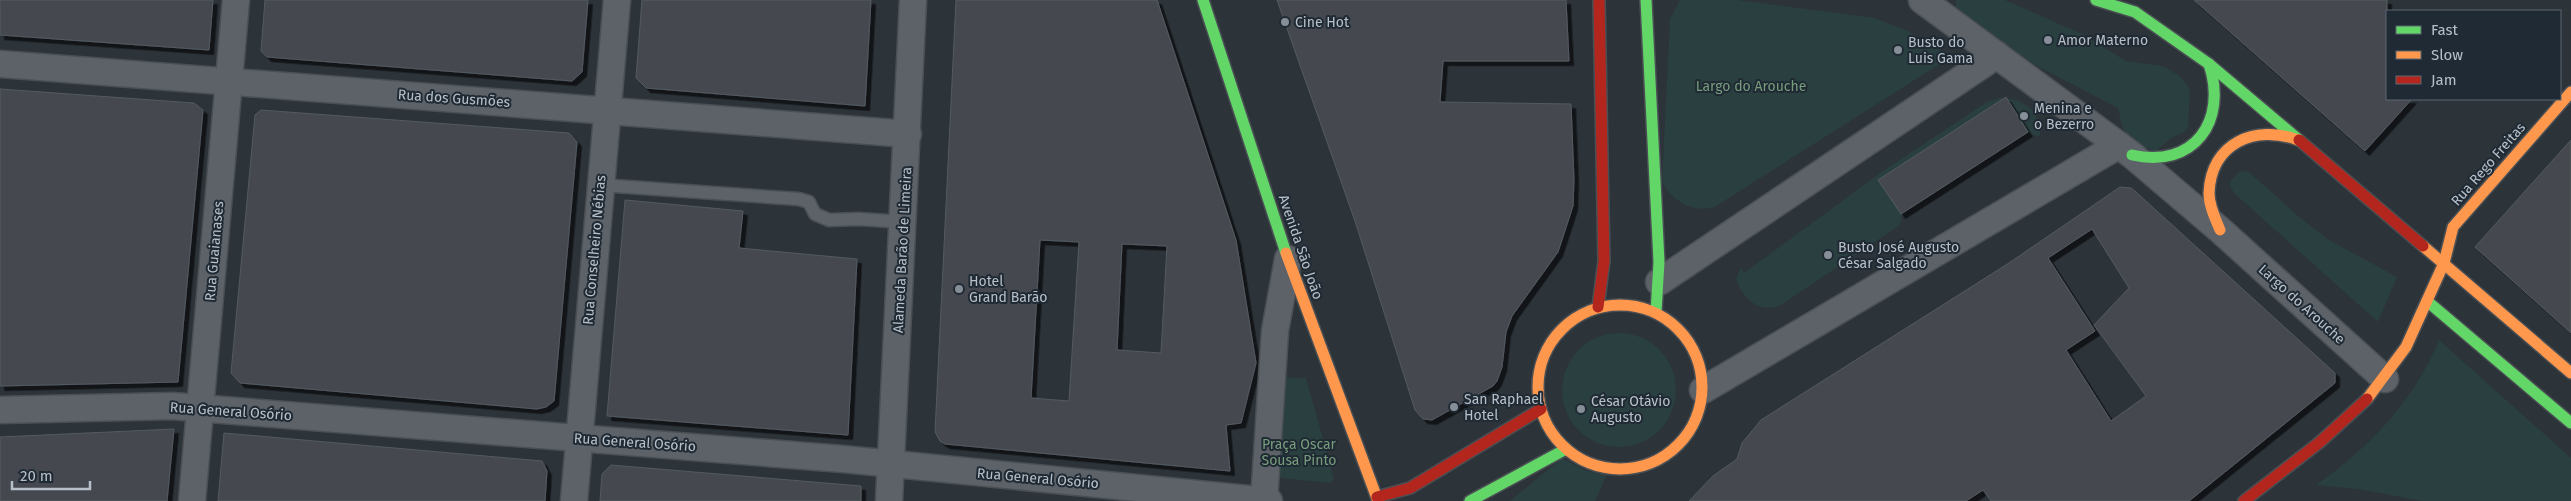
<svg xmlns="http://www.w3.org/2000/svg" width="2571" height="501" viewBox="0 0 2571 501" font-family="'Fira Sans',sans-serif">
<defs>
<filter id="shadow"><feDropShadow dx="4.5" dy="4.5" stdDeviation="0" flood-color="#0009"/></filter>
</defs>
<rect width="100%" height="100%" fill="#2c3339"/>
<g fill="#2a3f3f">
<path d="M1680 0H1738L1875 18 1908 31 1951 57 1713 208C1690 212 1673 201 1662 182L1670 19Z"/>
<path d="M1956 0H2005L2084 35 2126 61 2163 66 2180 76 2190 89 2188 127 2184 132 2171 138 2156 151C2125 142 2125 139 2118 108L2037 66 1955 14Z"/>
<path d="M2000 98C2022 97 2043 112 2040 136L2012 132 1903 210 1900 225 1781 305C1759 314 1743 299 1736 279L1741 267 1744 273 1883 171 1987 102Z"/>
<path d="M2240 171 2249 172 2304 221 2329 240 2397 277 2378 322 2234 193 2230 186 2231 180Z"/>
<circle cx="1619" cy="390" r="57"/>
<path d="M2439 340 2571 458V501H2422L2358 489 2316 485C2370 447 2413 402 2439 340Z"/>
<path d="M1277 377 1306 378 1334 479 1330 483 1281 478 1273 472Z"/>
<path d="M1562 458 1584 470 1607 475 1595 501H1510Z"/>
</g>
<g fill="#444a4f" stroke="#545a61" fill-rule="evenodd" filter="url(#shadow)">
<path d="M0 0H213L209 50 0 35Z"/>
<path d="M265 0H588L582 72 572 81 267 57 261 51Z"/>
<path d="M642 0H871L865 106 646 88 636 78Z"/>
<path d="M956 0H1157L1236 240 1256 363 1241 423 1226 425 1230 471 945 444 940 441 935 432ZM1040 240 1079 242 1069 401 1031 398ZM1122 244 1167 246 1161 353 1117 350Z"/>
<path d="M1277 0H1566L1569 61H1443L1440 102 1571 104 1574 180 1573 206 1558 252 1512 316 1506 332 1502 367 1497 381 1493 386 1432 420 1423 419 1415 410 1355 221Z"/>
<path d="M2194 0H2387V99H2412L2365 151Z"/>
<path d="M0 89 194 103 203 110 178 382 0 386Z"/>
<path d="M2006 97 2028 132 1901 214 1878 180Z"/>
<path d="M261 110 569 133 577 142 554 401 546 407 537 409 240 383 231 373 255 115Z"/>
<path d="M2571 140V333L2475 247Z"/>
<path d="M2120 187 2131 188 2136 192 2335 373V383L2189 501H1991L1983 490 1966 501H1689L1713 476 1737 459 1742 443 1761 420 2009 263ZM2092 229 2129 288 2094 325 2146 396 2111 421 2066 350 2095 331 2048 258Z"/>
<path d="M625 200 743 211 739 248 857 259 848 435 607 416Z"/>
<path d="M174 429 167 501H0V437Z"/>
<path d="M224 433 542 461 547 471 545 501H218Z"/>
<path d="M611 465 861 486V501H600L602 474Z"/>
</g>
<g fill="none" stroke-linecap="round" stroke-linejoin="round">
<defs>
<path id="lane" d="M600 185 799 199 809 202 815 214 829 220 859 219 903 222"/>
<g id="street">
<path d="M1922 0 2132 155 2220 230 2385 379"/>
<path d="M0 64 908 134"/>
<path d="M1659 282 1997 55"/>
<path d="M1703 390 2119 145"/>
<path d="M0 410 172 406 843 459 1269 501"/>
<path d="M192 501 236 0"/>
<path d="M574 501 617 0"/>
<path d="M889 501 913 0"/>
<path d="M1264 501 1275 331 1288 259"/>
</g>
<g id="fast">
<path d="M1203 0 1286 253"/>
<path d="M1646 0 1659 262 1656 312"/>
<path d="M2096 0 2135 12 2209 64 2299 140"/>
<path d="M2132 155C2194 169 2228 121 2209 64"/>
<path d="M2427 301 2571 423"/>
<path d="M1470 501 1566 449"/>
</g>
<g id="slow">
<path d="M2220 230C2215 218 2209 206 2209 193 2211 143 2255 124 2298 140"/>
<path d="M2423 246 2571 373"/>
<path d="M1286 253 1378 501"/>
<circle cx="1620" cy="387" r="82"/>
<path d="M2367 399 2406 347 2444 263 2453 227 2571 92"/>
</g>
<g id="jam">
<path d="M2299 140 2423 246"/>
<path d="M1598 307 1604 261 1599 0"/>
<path d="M1377 497 1410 488 1541 409"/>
<path d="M2244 501 2320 442 2367 399"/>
</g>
</defs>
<use href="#lane" stroke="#4a4f54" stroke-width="15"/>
<use href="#street" stroke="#4a4f54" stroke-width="29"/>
<use href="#fast" stroke="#4a4f54" stroke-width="14"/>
<use href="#slow" stroke="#4a4f54" stroke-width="14"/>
<use href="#jam" stroke="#4a4f54" stroke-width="14"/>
<use href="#lane" stroke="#5c6267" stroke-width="12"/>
<use href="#street" stroke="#5c6267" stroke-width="26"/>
<use href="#fast" stroke="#63d668" stroke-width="11"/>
<use href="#slow" stroke="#ff974d" stroke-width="11"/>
<use href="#jam" stroke="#b3261e" stroke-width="11"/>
</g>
<g fill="#868f97" stroke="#202a34" stroke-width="2">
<circle cx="1285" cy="22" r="5"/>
<circle cx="2048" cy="40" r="5"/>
<circle cx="1898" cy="50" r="5"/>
<circle cx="2024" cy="116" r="5"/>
<circle cx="1828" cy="255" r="5"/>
<circle cx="959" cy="289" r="5"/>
<circle cx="1454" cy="407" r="5"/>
<circle cx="1581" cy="409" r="5"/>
</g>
<g text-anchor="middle" stroke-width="4" stroke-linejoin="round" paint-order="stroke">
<g font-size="14" fill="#b7c0c9" stroke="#202a34" text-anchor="start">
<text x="1295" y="27">Cine Hot</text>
<text x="2058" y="45">Amor Materno</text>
<text x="1908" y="47">Busto do<tspan x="1908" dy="16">Luis Gama</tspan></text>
<text x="2034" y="113">Menina e<tspan x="2034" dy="16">o Bezerro</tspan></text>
<text x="1838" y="252">Busto José Augusto<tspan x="1838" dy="16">César Salgado</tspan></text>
<text x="969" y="286">Hotel<tspan x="969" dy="16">Grand Barão</tspan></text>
<text x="1464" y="404">San Raphael<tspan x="1464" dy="16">Hotel</tspan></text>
<text x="1591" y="406">César Otávio<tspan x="1591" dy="16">Augusto</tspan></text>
</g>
<g font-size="14" fill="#779d7c" stroke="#202a34">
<text x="1751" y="91">Largo do Arouche</text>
<text x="1299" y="449">Praça Oscar<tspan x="1299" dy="16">Sousa Pinto</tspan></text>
</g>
<g font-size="14" fill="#b7c0c9" stroke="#202a34">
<text transform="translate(454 98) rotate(4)" y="5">Rua dos Gusmões</text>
<text transform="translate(2488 164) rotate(-49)" y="5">Rua Rego Freitas</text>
<text transform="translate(1301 247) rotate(71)" y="5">Avenida São João</text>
<text transform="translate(594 250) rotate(-85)" y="5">Rua Conselheiro Nébias</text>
<text transform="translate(902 250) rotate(-87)" y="5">Alameda Barão de Limeira</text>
<text transform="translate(214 251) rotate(-85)" y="5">Rua Guaianases</text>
<text transform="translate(2302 304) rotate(42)" y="5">Largo do Arouche</text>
<text transform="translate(231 411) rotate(4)" y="5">Rua General Osório</text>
<text transform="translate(635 442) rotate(4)" y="5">Rua General Osório</text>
<text transform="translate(1038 478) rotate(5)" y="5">Rua General Osório</text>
</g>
</g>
<rect x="2386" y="10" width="175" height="90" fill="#202a34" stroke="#5c6670"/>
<rect x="2396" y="26" width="25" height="8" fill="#63d668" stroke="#5c6670"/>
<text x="2431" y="35" font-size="15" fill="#b7c0c9">Fast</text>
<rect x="2396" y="51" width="25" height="8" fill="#ff974d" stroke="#5c6670"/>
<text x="2431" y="60" font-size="15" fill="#b7c0c9">Slow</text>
<rect x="2396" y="76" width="25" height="8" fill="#b3261e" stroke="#5c6670"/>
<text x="2431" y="85" font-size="15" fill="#b7c0c9">Jam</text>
<path d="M12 481v8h78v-8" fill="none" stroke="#b7c0c9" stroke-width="2.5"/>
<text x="20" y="481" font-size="15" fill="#b7c0c9" stroke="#202a34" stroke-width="4" paint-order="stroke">20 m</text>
</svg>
